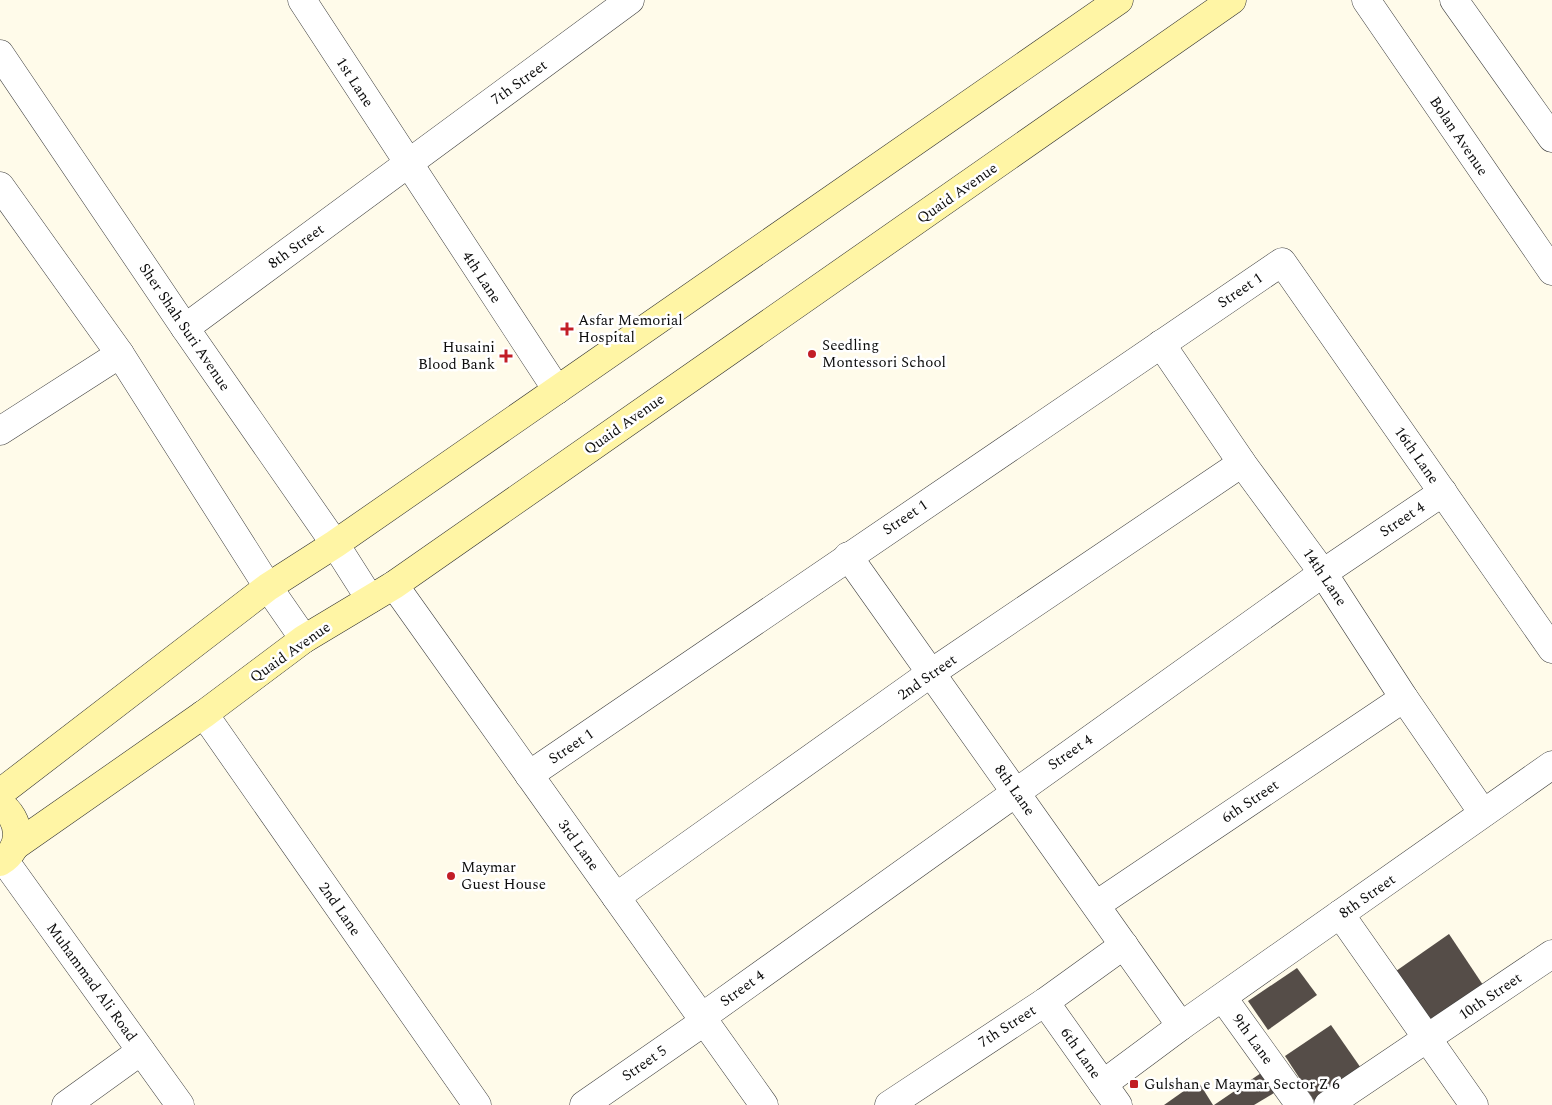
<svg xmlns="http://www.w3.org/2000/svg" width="1552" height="1105" viewBox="0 0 1552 1105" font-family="Spectral,serif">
<rect width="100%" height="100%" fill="#fffbea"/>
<g fill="#554d48">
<path d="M1449 934 1483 985 1430 1021 1396 971Z"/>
<path d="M1297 968 1317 995 1268 1030 1248 1001Z"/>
<path d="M1331 1025 1363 1071 1317 1105 1285 1056Z"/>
<path d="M1264 1071 1276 1090 1274 1093 1254 1105H1214Z"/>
<path d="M1198 1081 1213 1105H1164Z"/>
</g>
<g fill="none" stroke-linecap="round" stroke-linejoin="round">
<defs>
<g id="minor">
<path d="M302 0 557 390"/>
<path d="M1366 0 1552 271"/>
<path d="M1454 0 1552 138"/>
<path d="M185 328 630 0"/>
<path d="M1161 344 1242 463 1323 573 1404 698 1483 813"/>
<path d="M0 431 120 354"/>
<path d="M848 556 1181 1026"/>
<path d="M394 585 764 1105"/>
<path d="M204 714 477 1105"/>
<path d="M529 775 1282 262 1552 649"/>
<path d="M4 860 180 1105"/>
<path d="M616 897 931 673 1242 463"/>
<path d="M1096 905 1404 698"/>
<path d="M1340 914 1474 1105"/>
<path d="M1223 998 1300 1105"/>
<path d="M1045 1002 1118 1105"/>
<path d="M702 1017 1323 573 1443 492"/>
<path d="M1103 1084 1181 1026 1552 765"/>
<path d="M66 1105 141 1051"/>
<path d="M584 1105 705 1021"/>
<path d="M889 1105 1045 1002 1124 945"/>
<path d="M1328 1105 1552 954"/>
</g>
<g id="tertiary">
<path d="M0 54 185 328 335 544 370 599"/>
<path d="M0 186 120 354 268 587 304 639"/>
</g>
<g id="secondary">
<path d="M0 793 268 587 335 544 1119 0"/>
<path d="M0 804C21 819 24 848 0 862"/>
<path d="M15 846 204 714 304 639 394 585 1232 0"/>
</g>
</defs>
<use href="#minor" stroke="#3f3f3f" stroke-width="29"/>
<use href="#tertiary" stroke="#3f3f3f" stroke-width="29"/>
<use href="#secondary" stroke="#2e2e2e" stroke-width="29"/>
<use href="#minor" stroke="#fff" stroke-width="28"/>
<use href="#tertiary" stroke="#fff" stroke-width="28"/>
<use href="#secondary" stroke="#fff5a5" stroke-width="28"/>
</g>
<g fill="#c21d26" stroke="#fff" stroke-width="2">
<path d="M564.5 321.5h5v5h5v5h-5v5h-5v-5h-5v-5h5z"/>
<circle cx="812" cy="354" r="5"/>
<path d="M503.5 348.5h5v5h5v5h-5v5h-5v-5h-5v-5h5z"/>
<circle cx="451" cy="876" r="5"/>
<rect x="1129" y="1079" width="10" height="10" rx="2.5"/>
</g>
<g text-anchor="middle" stroke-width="5" stroke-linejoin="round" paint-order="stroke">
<g font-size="15" fill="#0c0c0c" stroke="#fff">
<text transform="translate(355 82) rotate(57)" y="5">1st Lane</text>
<text transform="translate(519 82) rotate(-36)" y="5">7th Street</text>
<text transform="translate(1459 136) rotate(56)" y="5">Bolan Avenue</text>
<text transform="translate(957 193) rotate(-35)" y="5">Quaid Avenue</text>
<text transform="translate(296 246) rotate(-36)" y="5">8th Street</text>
<text transform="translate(482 277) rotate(57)" y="5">4th Lane</text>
<text transform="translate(1240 290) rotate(-34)" y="5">Street 1</text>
<text transform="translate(185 327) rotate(56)" y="5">Sher Shah Suri Avenue</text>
<text transform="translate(624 424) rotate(-35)" y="5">Quaid Avenue</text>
<text transform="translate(1417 455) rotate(55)" y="5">16th Lane</text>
<text transform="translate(905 517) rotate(-34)" y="5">Street 1</text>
<text transform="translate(1402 519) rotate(-34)" y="5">Street 4</text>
<text transform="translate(1325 577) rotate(56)" y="5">14th Lane</text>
<text transform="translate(290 652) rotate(-35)" y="5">Quaid Avenue</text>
<text transform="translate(927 677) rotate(-35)" y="5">2nd Street</text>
<text transform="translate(571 746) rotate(-34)" y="5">Street 1</text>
<text transform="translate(1070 752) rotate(-35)" y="5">Street 4</text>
<text transform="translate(1015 790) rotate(55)" y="5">8th Lane</text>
<text transform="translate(1250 801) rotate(-34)" y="5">6th Street</text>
<text transform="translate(579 845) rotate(54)" y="5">3rd Lane</text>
<text transform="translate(1367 896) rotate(-35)" y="5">8th Street</text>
<text transform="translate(340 909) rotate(55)" y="5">2nd Lane</text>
<text transform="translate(92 982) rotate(54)" y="5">Muhammad Ali Road</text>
<text transform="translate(742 988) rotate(-36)" y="5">Street 4</text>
<text transform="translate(1490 996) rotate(-34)" y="5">10th Street</text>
<text transform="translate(1007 1026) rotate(-33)" y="5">7th Street</text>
<text transform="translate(1253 1039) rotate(54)" y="5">9th Lane</text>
<text transform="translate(1081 1053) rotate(55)" y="5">6th Lane</text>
<text transform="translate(644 1063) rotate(-35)" y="5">Street 5</text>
</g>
<g font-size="15" fill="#0c0c0c" stroke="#fff" text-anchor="start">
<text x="578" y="325">Asfar Memorial<tspan x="578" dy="17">Hospital</tspan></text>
<text x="822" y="350">Seedling<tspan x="822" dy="17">Montessori School</tspan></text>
<text x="495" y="352" text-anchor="end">Husaini<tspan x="495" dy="17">Blood Bank</tspan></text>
<text x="461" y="872">Maymar<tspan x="461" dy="17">Guest House</tspan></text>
<text x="1144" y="1089">Gulshan e Maymar Sector Z 6</text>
</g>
</g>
</svg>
